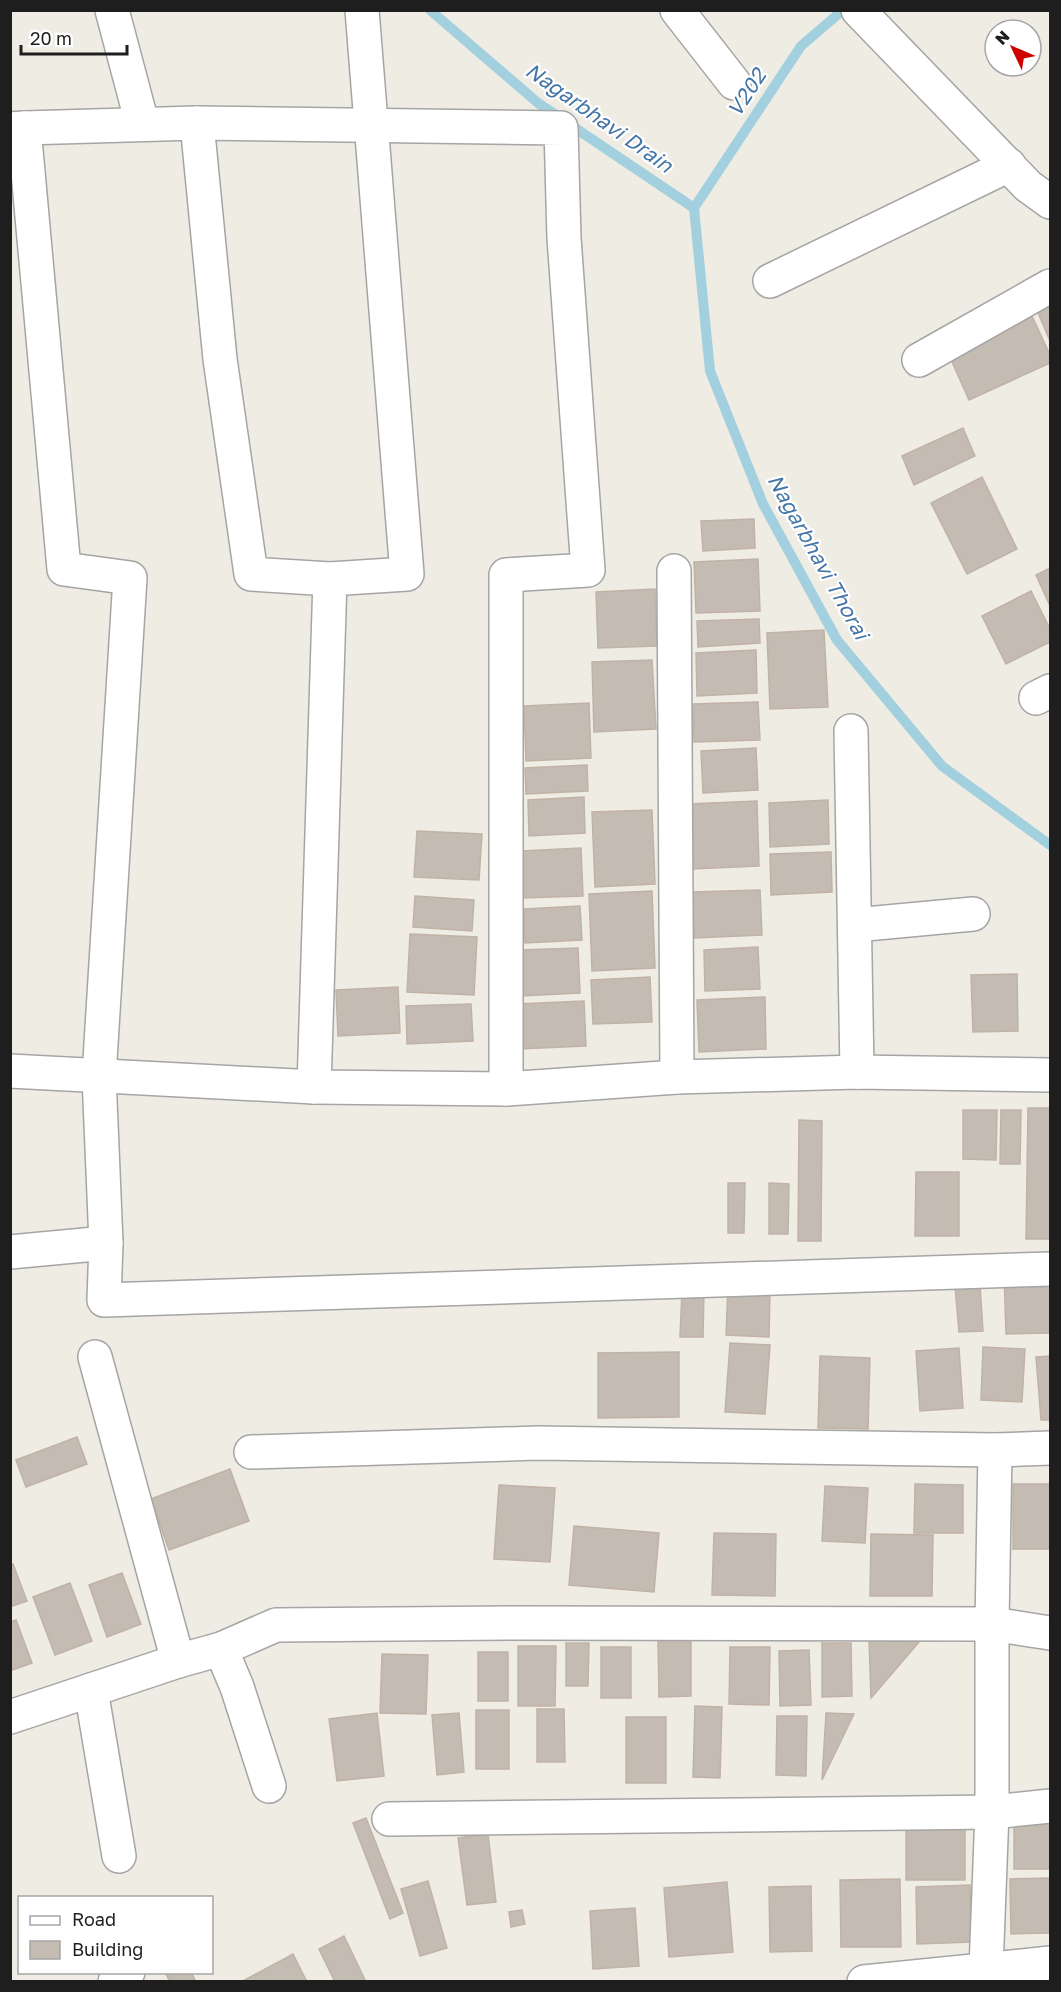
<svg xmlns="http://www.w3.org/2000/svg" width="1061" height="1992" viewBox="0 0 1061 1992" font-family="'Golos Text',sans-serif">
<rect width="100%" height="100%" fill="#efece4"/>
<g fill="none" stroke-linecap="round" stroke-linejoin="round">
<g stroke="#a3d0de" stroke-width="10">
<path d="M430 10 538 103 694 208"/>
<path d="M694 208 710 371 763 504 837 640 942 766 1050 845"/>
<path d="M694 208 801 46 843 10"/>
</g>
</g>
<g fill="#c4bbb3" stroke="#c1b2a6" stroke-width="1.5">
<path d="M1050 301V341L1036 308Z"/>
<path d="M1032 316 1050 355V363L969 400 949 355Z"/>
<path d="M963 428 975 456 914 485 902 456Z"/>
<path d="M982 477 1017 549 967 574 931 503Z"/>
<path d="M754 519 755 548 703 551 701 521Z"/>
<path d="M758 559 760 611 696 613 694 562Z"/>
<path d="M1050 568V606L1036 575Z"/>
<path d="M655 589 657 646 598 648 596 592Z"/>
<path d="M1031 591 1050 629V642L1006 664 982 616Z"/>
<path d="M759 619 760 643 698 647 697 621Z"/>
<path d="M824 630 828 707 770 709 767 633Z"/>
<path d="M756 650 757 693 697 696 696 653Z"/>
<path d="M652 660 656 729 594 732 592 662Z"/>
<path d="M758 702 760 740 694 742 693 704Z"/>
<path d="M589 703 591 758 526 761 524 706Z"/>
<path d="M756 748 758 790 703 793 701 751Z"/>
<path d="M587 765 588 791 526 794 525 768Z"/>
<path d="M584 797 585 833 529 836 528 800Z"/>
<path d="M828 800 829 844 770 847 769 803Z"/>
<path d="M757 801 759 866 692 869 689 804Z"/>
<path d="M652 810 655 884 595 887 592 812Z"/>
<path d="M417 831 482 834 479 880 414 877Z"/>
<path d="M581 848 583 896 522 898 521 851Z"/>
<path d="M831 852 832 892 771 895 770 854Z"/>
<path d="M760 890 762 935 694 938 692 892Z"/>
<path d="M652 891 655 968 592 971 589 894Z"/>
<path d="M415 896 474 900 472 931 413 927Z"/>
<path d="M580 906 582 940 525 943 524 909Z"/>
<path d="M410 934 477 937 474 995 407 992Z"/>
<path d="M758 947 760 989 705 991 704 950Z"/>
<path d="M578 948 580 993 521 996 519 950Z"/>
<path d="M1017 974 1018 1031 973 1032 971 975Z"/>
<path d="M650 977 652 1022 593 1024 591 980Z"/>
<path d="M398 987 400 1033 338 1036 336 990Z"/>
<path d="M765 997 766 1049 699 1052 697 1000Z"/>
<path d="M584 1001 586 1046 518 1049 517 1004Z"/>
<path d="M471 1004 473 1041 407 1044 406 1006Z"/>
<path d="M1028 1108H1050V1239H1026Z"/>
<path d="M963 1110H997L996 1160 963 1159Z"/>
<path d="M1001 1110H1021L1020 1164H1000Z"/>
<path d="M799 1120 822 1121 821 1241H798Z"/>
<path d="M916 1172H959V1236H915Z"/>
<path d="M728 1183H745L744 1233H728Z"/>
<path d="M769 1183 789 1184 788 1234H769Z"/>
<path d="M1050 1271V1333L1006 1334 1004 1272Z"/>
<path d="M980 1285 983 1331 959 1332 955 1286Z"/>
<path d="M728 1286 770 1288 769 1337 726 1335Z"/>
<path d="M682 1291H704L703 1337H680Z"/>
<path d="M730 1343 770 1345 765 1414 725 1412Z"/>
<path d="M983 1347 1025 1349 1022 1402 981 1400Z"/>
<path d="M959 1348 963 1408 920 1411 916 1351Z"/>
<path d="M679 1352V1417L598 1418V1353Z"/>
<path d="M820 1356 870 1358 868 1429 818 1428Z"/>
<path d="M1050 1356V1420H1041L1036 1357Z"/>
<path d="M77 1437 87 1464 26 1487 16 1460Z"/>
<path d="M230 1469 249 1521 169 1550 151 1499Z"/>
<path d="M915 1484 963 1485V1533H914Z"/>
<rect x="1013" y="1484" width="37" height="65"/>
<path d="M499 1485 555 1488 550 1562 494 1559Z"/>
<path d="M825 1486 868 1488 865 1543 822 1541Z"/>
<path d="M574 1526 659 1533 654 1592 569 1585Z"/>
<path d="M714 1533 776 1534 775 1596 712 1595Z"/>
<path d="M871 1534 933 1535 932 1596H870Z"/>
<path d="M13 1564 27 1601 10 1607V1565Z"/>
<path d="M122 1573 141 1624 107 1637 89 1585Z"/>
<path d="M70 1583 92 1641 55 1655 33 1597Z"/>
<path d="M16 1620 32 1663 10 1671V1622Z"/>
<path d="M925 1635 871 1698 869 1639Z"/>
<path d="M658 1642H691V1696L659 1697Z"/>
<path d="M566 1643H589L588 1686H566Z"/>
<path d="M822 1643H851L852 1696 822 1697Z"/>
<path d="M518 1646H556L555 1706H518Z"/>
<rect x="601" y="1647" width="30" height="51"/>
<path d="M730 1647H770L769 1705 729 1704Z"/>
<path d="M809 1650 811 1705 780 1706 779 1651Z"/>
<rect x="478" y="1652" width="30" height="49"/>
<path d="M382 1654 428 1655 426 1714 380 1713Z"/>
<path d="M695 1706 722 1707 720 1778 693 1777Z"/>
<path d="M537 1709H564L565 1762H537Z"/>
<rect x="476" y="1710" width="33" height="59"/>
<path d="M377 1713 384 1776 337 1781 329 1719Z"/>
<path d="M459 1713 464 1772 437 1775 432 1715Z"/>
<path d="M826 1713 854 1714 822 1780Z"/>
<path d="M777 1716H807L806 1776 776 1775Z"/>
<rect x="626" y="1717" width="40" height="66"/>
<rect x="1014" y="1810" width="36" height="59"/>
<path d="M366 1818 403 1913 390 1919 353 1823Z"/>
<rect x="906" y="1826" width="59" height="54"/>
<path d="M488 1834 496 1902 467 1905 458 1838Z"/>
<path d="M1050 1878V1933L1011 1934 1010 1879Z"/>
<path d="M900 1879 901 1947H841L840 1880Z"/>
<path d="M428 1881 447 1948 420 1956 401 1889Z"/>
<path d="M727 1882 733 1952 669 1957 664 1888Z"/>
<path d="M970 1885 972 1942 917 1944 916 1887Z"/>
<path d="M811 1886 812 1951 770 1952 769 1887Z"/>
<path d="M635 1908 639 1966 593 1969 590 1911Z"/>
<path d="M522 1910 525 1924 511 1927 509 1912Z"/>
<path d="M344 1936 366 1982H335L319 1949Z"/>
<path d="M293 1954 307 1982H241Z"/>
<path d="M165 1972H191L196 1982H170Z"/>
</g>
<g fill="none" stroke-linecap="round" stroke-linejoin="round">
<defs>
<g id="minor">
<path d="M112 10 142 123"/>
<path d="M677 10 734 83"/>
<path d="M858 10 1028 186 1050 202"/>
<path d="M197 123 220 359 251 574 330 579"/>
<path d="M24 128 197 123 561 128 564 238 588 570 506 575V1089"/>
<path d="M10 129 24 128 64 569 130 578 99 1076 106 1243 104 1300 1050 1269"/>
<path d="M770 281 1009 165"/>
<path d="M919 360 1050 286"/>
<path d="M674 571 677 1077"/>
<path d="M1036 698 1050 691"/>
<path d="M851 731 857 1072"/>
<path d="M855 925 973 914"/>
<path d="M10 1071 314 1087 506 1089 677 1077 857 1072 1050 1075"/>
<path d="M314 1087 330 579 407 574 362 10"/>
<path d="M10 1252 106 1243"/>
<path d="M95 1357 178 1661"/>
<path d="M251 1452 538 1443 995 1450 1050 1448"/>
<path d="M221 1649 237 1687 269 1786"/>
<path d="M91 1690 119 1856"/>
<path d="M10 1717 178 1661 221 1649 276 1625 513 1623 992 1624 1050 1633"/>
<path d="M389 1819 992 1812 1050 1806"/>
<path d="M115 1982 128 1972"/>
<path d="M864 1982 1050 1963"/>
<path d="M988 1982 986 1969 992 1812V1624L995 1450"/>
</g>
</defs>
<use href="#minor" stroke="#a5a5a5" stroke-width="36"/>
<use href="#minor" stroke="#fff" stroke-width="33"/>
</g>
<g text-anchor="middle" stroke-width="4.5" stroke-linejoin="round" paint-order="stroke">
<g font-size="21" font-style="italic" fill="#4576a8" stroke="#fff">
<text transform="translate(747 93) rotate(-57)" y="7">V202</text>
<text transform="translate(599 118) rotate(35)" y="7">Nagarbhavi Drain</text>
<text transform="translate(818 557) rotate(61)" y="7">Nagarbhavi Thorai</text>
</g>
</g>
<rect width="1061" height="1992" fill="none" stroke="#1e1e1e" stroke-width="24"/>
<rect x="18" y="1896" width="195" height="78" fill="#ffffff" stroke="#a5a5a5" stroke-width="1.5"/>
<rect x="30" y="1916" width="30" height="9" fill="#ffffff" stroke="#a5a5a5" stroke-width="1.5"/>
<text x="72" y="1926" font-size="18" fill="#1e1e1e">Road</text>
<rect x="30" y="1941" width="30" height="18" fill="#c4bbb3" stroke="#a5a5a5" stroke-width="1.5"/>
<text x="72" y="1956" font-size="18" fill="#1e1e1e">Building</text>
<g transform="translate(1013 48) rotate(314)"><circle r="28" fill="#ffffff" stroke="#a5a5a5" stroke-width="1.5"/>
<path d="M0-4.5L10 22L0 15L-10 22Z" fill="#cc0100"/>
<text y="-9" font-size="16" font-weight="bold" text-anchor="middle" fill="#1e1e1e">N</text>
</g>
<path d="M21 45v9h106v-9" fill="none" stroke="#1e1e1e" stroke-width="3"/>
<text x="30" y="45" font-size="18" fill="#1e1e1e" stroke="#ffffff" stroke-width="4.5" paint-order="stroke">20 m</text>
</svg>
